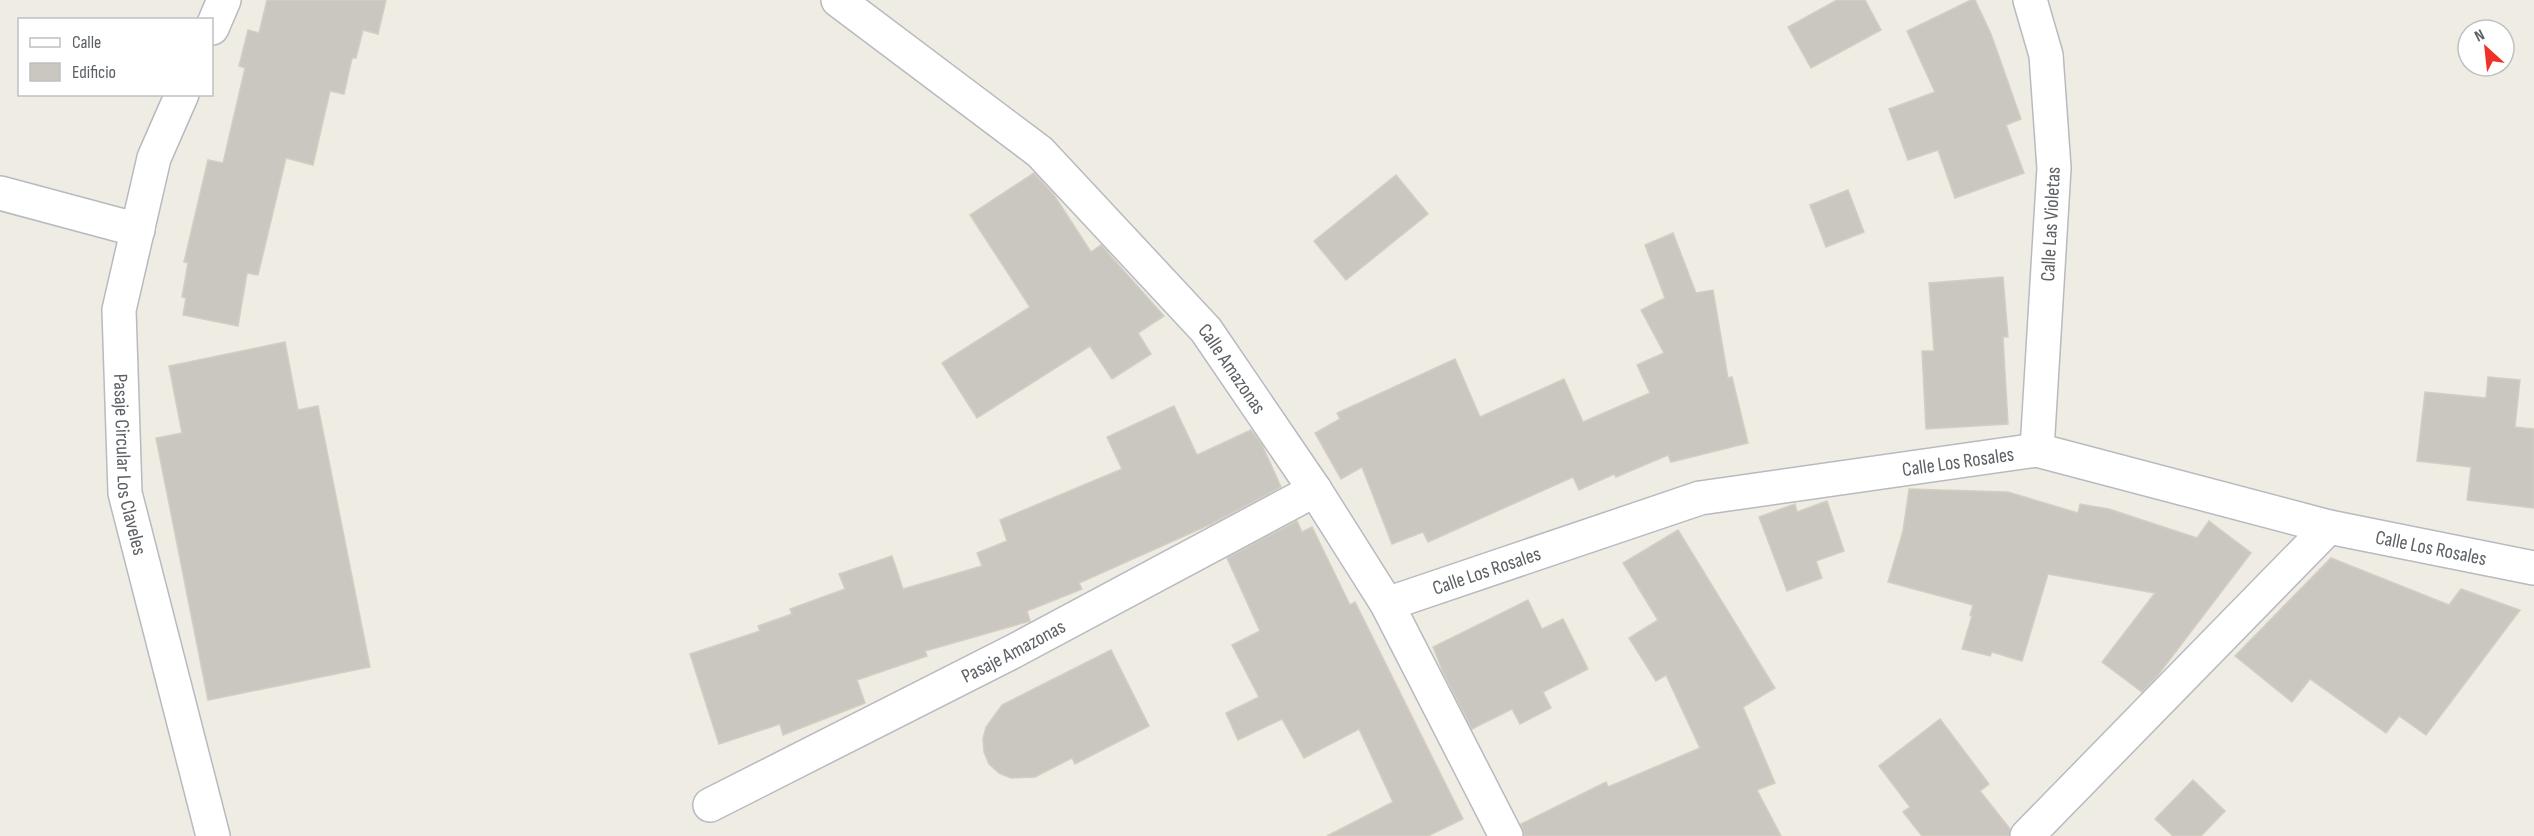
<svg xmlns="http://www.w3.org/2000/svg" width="2534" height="836" viewBox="0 0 2534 836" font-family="'Sofia Sans Condensed',sans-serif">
<rect width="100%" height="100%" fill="#efece4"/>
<g fill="#cac7c1" stroke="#d4cec2" stroke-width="1.5">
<path d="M267 0H386L378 34 363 30 356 58H352L344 94 330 91 313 165 286 158 258 275 247 273 238 326 183 315 186 298 182 297 188 263 184 262 208 160 223 163 245 68 239 66 248 30 259 33Z"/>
<path d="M1837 0H1865L1881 30 1811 68 1788 27Z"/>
<path d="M1971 0H1975L1991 34 2021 119 2006 125 2024 173 1955 198 1938 150 1908 160 1889 109 1935 92 1907 31Z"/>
<path d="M1034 173 1054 195 1091 252 1101 245 1164 316 1138 333 1151 354 1112 379 1090 346 977 418 942 363 1030 307 970 215Z"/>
<path d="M1396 175 1428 214 1346 280 1314 241Z"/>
<path d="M1848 190 1864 232 1826 247 1810 205Z"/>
<path d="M1673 233 1696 293 1713 290 1728 378 1732 377 1748 443 1671 462 1668 455 1616 477 1614 474 1579 490 1573 477 1428 542 1423 532 1392 544 1362 467 1341 479 1315 433 1340 419 1337 413 1455 359 1480 417 1564 379 1583 422 1650 393 1637 365 1664 353 1641 310 1665 298 1645 245Z"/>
<path d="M2003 277 2008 337H2003L2008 424 1926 429 1922 351H1934L1929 283Z"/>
<path d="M285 342 298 410 318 406 370 667 208 700 156 438 182 433 169 366Z"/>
<path d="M2488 377 2520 380 2515 427 2534 429V508L2467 500 2471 467 2417 461 2425 392 2486 398Z"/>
<path d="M1174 406 1197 455 1251 430 1262 445 1281 487 1211 524 1079 583 1082 589 1027 611 1030 621 925 651 927 656 857 680 865 703 783 735 780 724 719 744 690 654 760 631 758 626 792 614 790 609 845 589 839 574 892 556 903 589 982 566 977 553 1007 541 1000 520 1122 469 1107 437Z"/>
<path d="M1909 489 2008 492 2078 513 2080 504 2109 509 2197 538 2209 521 2251 553 2158 675 2142 692 2102 662 2155 593 2048 574 2022 661 1992 652 1990 656 1962 649 1972 616 1970 615 1973 605 1888 582 1903 531Z"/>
<path d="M1827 501 1844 551 1816 561 1822 578 1787 591 1759 517 1795 504 1797 512Z"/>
<path d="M1297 521 1302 532 1312 527 1350 605 1355 602 1463 819 1428 836H1327L1393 802 1359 729 1304 758 1282 719 1238 740 1226 713 1259 697 1232 645 1260 631 1227 558Z"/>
<path d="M1678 530 1775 688 1743 707 1775 783 1757 790 1781 836H1525L1521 824 1606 782 1608 787 1700 748 1666 675 1656 681 1629 638 1658 620 1623 563Z"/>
<path d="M2331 558 2449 605 2461 589 2520 610 2426 735 2399 716 2386 733 2310 679 2292 702 2235 656Z"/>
<path d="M1528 600 1542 629 1563 619 1588 669 1543 692 1551 708 1520 724 1512 709 1472 729 1443 672 1433 647Z"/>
<path d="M1111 650 1149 726 1075 764 1072 758 1035 777 1011 778 999 773 989 764 984 752 983 739 986 727 1002 705Z"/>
<path d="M1940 719 1989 784 1980 791 2010 829 2009 836H1922L1903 812 1910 807 1879 766Z"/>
<path d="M2193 780 2225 811 2201 836H2173L2155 819Z"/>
</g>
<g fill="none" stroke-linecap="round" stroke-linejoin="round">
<defs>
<g id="minor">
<path id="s1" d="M838 0 1040 152 1206 330 1315 490 1387 604 1506 836"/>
<path d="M2030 0 2046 55 2054 168 2037 450"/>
<path d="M212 28 224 0"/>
<path id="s2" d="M182 94 154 158 119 310 125 493 213 836"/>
<path d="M0 193 138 230"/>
<path id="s3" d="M1387 604 1700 498 2037 450 2329 527 2534 568"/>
<path id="s4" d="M710 805 1014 651 1315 490"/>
<path d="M2027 836 2329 527"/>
</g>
</defs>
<use href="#minor" stroke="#b7babf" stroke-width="36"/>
<use href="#minor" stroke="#fff" stroke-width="33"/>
</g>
<g text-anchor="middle" stroke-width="6" stroke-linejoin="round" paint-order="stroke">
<g font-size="20" fill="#5c6165" stroke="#fff">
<text transform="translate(2050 224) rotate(-87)" y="7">Calle Las Violetas</text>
<text dy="7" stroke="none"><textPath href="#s1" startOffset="543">Calle Amazonas</textPath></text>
<text dy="7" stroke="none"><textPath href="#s3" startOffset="591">Calle Los Rosales</textPath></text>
<text dy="7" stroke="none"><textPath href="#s2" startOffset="381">Pasaje Circular Los Claveles</textPath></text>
<text dy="7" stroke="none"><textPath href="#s3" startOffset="1077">Calle Los Rosales</textPath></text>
<text dy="7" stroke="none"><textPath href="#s3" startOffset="105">Calle Los Rosales</textPath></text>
<text dy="7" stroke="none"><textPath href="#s4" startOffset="340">Pasaje Amazonas</textPath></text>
</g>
</g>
<rect x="18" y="18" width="195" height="78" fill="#ffffff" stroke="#bec0c1" stroke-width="1.5"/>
<rect x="30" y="38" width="30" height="9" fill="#ffffff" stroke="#bec0c1" stroke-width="1.5"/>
<text x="72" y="48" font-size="18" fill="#5c6165">Calle</text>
<rect x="30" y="63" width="30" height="18" fill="#cac7c1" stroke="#bec0c1" stroke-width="1.5"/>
<text x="72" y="78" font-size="18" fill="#5c6165">Edificio</text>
<g transform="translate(2486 48) rotate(333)"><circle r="28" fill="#ffffff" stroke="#bec0c1" stroke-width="1.5"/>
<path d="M0-4.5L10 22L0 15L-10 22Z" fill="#f03029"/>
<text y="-9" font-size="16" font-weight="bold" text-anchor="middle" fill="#5c6165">N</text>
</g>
</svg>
